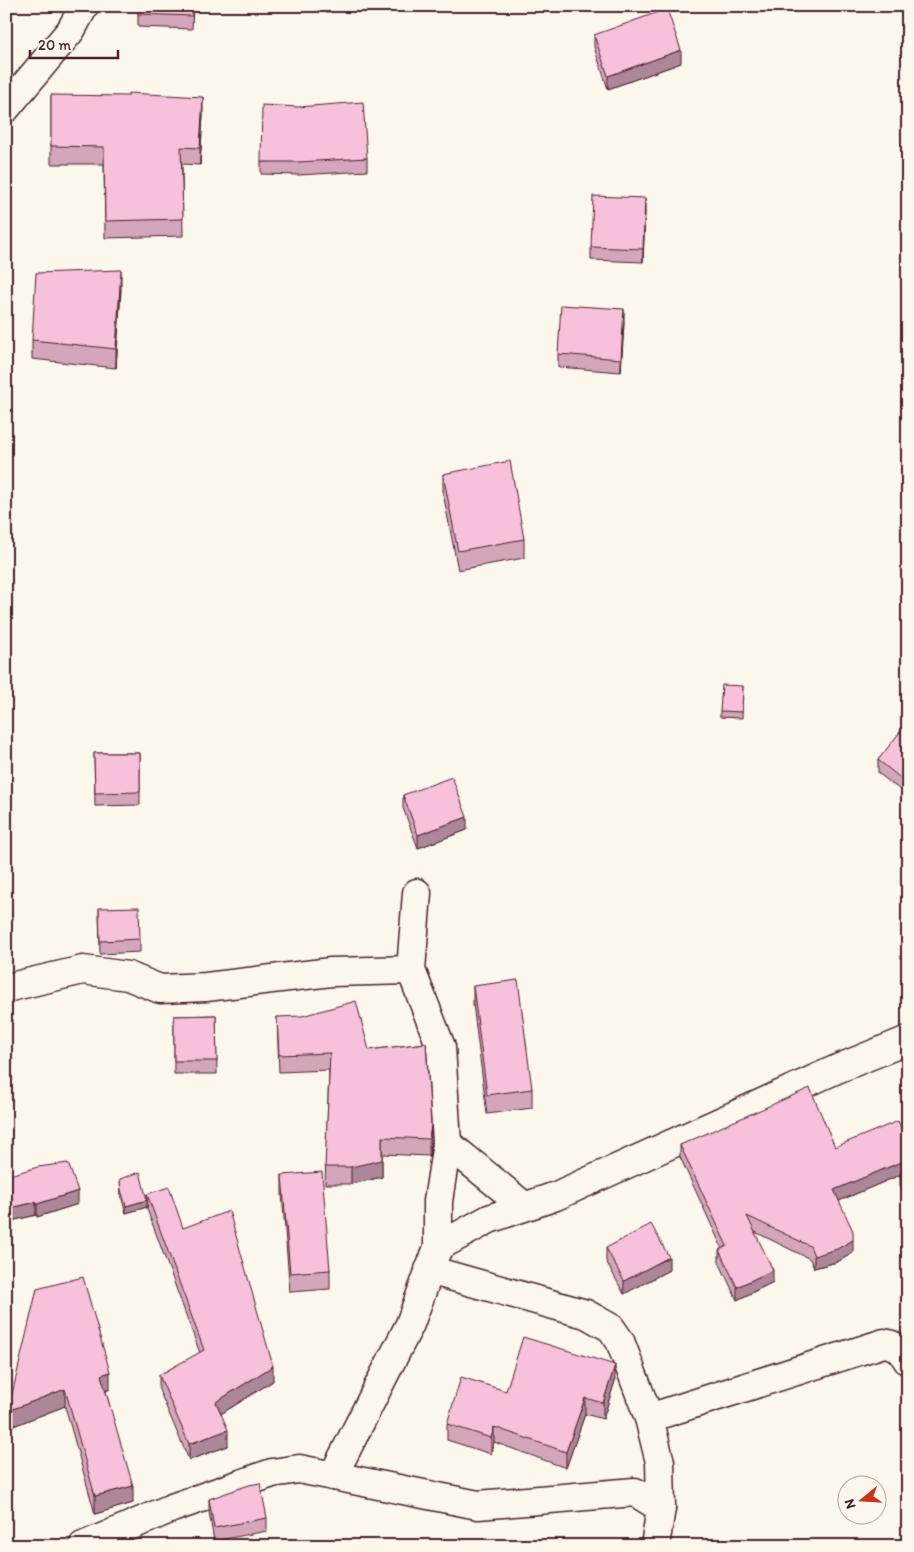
<svg xmlns="http://www.w3.org/2000/svg" width="914" height="1552" viewBox="0 0 914 1552" font-family="Itim,sans-serif">
<rect width="100%" height="100%" fill="#fbf7ec"/>
<filter id="ink" filterUnits="userSpaceOnUse"><feTurbulence type="fractalNoise" baseFrequency=".02" numOctaves="2"/><feDisplacementMap in="SourceGraphic" scale="10" xChannelSelector="R" yChannelSelector="G"/><feConvolveMatrix kernelMatrix="1 2 1 2 8 2 1 2 1" color-interpolation-filters="sRGB"/></filter>
<g filter="url(#ink)">
<g fill="none" stroke-linecap="round" stroke-linejoin="round">
<defs>
<g id="street">
<path d="M6 108 71 30 84 6"/>
<path d="M6 988 83 970 128 976 160 989 206 987 331 972 411 970"/>
<path d="M447 1143 524 1206"/>
<path d="M438 1247 489 1219 556 1196 837 1069 908 1040"/>
<path d="M429 1270 586 1314 611 1328 620 1341 649 1418 660 1462 661 1508"/>
<path d="M649 1418 884 1343C897 1345 901 1350 908 1361"/>
<path d="M333 1476 410 1324 438 1247V1201L447 1143 441 1047 411 970 417 893"/>
<path d="M83 1546 172 1508 272 1473 299 1469 478 1505 635 1492 661 1508 655 1546"/>
</g>
</defs>
<use href="#street" stroke="#4a1f2b" stroke-width="31"/>
<use href="#street" stroke="#fbf7ec" stroke-width="28"/>
</g>
<g fill="#d4a6bc" stroke="#4a1f2b">
<path d="M138 6H193L192 29 138 27Z"/>
<path d="M594 35 681 63 608 89 594 47Z"/>
<path d="M51 95 203 114 200 165 182 164 183 236 105 238 104 164H51Z"/>
<path d="M367 158V171L299 175 261 174V162Z"/>
<path d="M645 211 643 262 591 260V247Z"/>
<path d="M121 289 116 368 32 359V340Z"/>
<path d="M624 322 621 372 558 367V354Z"/>
<path d="M443 474 524 539V558L458 570 443 493Z"/>
<path d="M743 686 742 718 720 717V711Z"/>
<path d="M908 723V796L878 773V760Z"/>
<path d="M94 753H140V805L95 806Z"/>
<path d="M403 795 467 830 418 848 403 808Z"/>
<path d="M99 908 140 939V952L100 954Z"/>
<path d="M473 986 532 1089V1108L487 1114 473 1004Z"/>
<path d="M216 1015 217 1074H174V1016Z"/>
<path d="M277 1017 369 1050 426 1043 431 1142 429 1156 382 1154V1177L351 1184H325L329 1070 279 1072Z"/>
<path d="M908 1144V1201L900 1186V1175L839 1201 853 1253 837 1262 814 1268 810 1259 755 1232 773 1282 737 1300 719 1262V1250L722 1248 680 1157V1145L835 1147Z"/>
<path d="M282 1175 330 1270V1289L290 1292 282 1194Z"/>
<path d="M6 1176 78 1204 37 1217 36 1215 11 1221 6 1204Z"/>
<path d="M120 1179 147 1207 126 1213 121 1196Z"/>
<path d="M147 1194 183 1228 273 1381 221 1414 228 1446 189 1460 159 1390V1375L200 1353 147 1209Z"/>
<path d="M606 1248 669 1270 624 1294 606 1261Z"/>
<path d="M37 1289 110 1389 106 1391 133 1503 95 1514 65 1406 8 1428Z"/>
<path d="M615 1381 603 1419 585 1414 566 1468 494 1442 491 1454 447 1440V1424L506 1391Z"/>
<path d="M209 1499 267 1518V1531L214 1541 209 1512Z"/>
</g>
<g fill="#ad8799" stroke="#4a1f2b">
<path d="M681 50V63L608 89V76Z"/>
<path d="M203 97V114L200 165V148Z"/>
<path d="M645 198V211L643 262V249Z"/>
<path d="M121 270V289L116 368V349Z"/>
<path d="M624 309V322L621 372V359Z"/>
<path d="M467 817V830L418 848V835Z"/>
<path d="M431 1125V1142L429 1156V1139Z"/>
<path d="M382 1137V1177L351 1184V1167Z"/>
<path d="M908 1159V1172L900 1173V1175L834 1203V1190Z"/>
<path d="M78 1191V1204L37 1217V1204Z"/>
<path d="M147 1200V1207L126 1213V1206Z"/>
<path d="M36 1202V1215L11 1221V1208Z"/>
<path d="M853 1240V1253L837 1262 814 1268V1256Z"/>
<path d="M669 1257V1270L624 1294V1281Z"/>
<path d="M773 1270V1282L737 1300V1287Z"/>
<path d="M615 1365V1381L603 1419V1403Z"/>
<path d="M273 1366V1381L216 1417V1402Z"/>
<path d="M110 1372V1389L101 1392V1375Z"/>
<path d="M65 1389V1406L8 1428V1411Z"/>
<path d="M585 1398V1414L566 1468V1452Z"/>
<path d="M494 1427V1442L491 1454V1438Z"/>
<path d="M228 1430V1446L189 1460V1444Z"/>
<path d="M133 1486V1503L95 1514V1496Z"/>
</g>
<g fill="#f7c1db" stroke="#4a1f2b">
<path d="M138 6H192V16L138 14Z"/>
<path d="M667 9 681 50 608 76 594 35Z"/>
<path d="M128 93 203 97 200 148 181 147 183 219 105 221 104 147 51 146V95L128 96Z"/>
<path d="M363 102 367 158 299 162H261L262 105 298 107Z"/>
<path d="M593 196 645 198 643 249 591 247Z"/>
<path d="M121 270 116 349 32 340 36 273Z"/>
<path d="M561 305 624 309 621 359 558 354Z"/>
<path d="M510 461 524 539 458 551 443 474Z"/>
<path d="M722 685 743 686 742 712 720 711Z"/>
<path d="M907 723H908V784L878 760Z"/>
<path d="M94 753H140V792L95 793Z"/>
<path d="M452 777 467 817 418 835 403 795Z"/>
<path d="M139 907 140 939 100 941 99 908Z"/>
<path d="M518 980 532 1089 487 1095 473 986Z"/>
<path d="M356 1001 369 1050 426 1043 431 1125 429 1139 382 1137V1160L351 1167H325L330 1053 279 1055 277 1017 302 1016Z"/>
<path d="M216 1015 217 1061H174V1016Z"/>
<path d="M810 1088 835 1147 898 1121 908 1144V1159L834 1190 853 1231V1240L837 1249 814 1256 810 1246 747 1216 773 1270 737 1287 719 1250 727 1246 680 1145Z"/>
<path d="M68 1163 78 1191 37 1204 36 1202 11 1208 6 1191V1176L38 1167Z"/>
<path d="M908 1169V1188L900 1173Z"/>
<path d="M140 1172 147 1200 126 1206 121 1190 120 1179Z"/>
<path d="M322 1172 330 1270 290 1273 282 1175Z"/>
<path d="M169 1187 183 1228 229 1211 273 1366 216 1402 228 1430 189 1444 159 1375 204 1350 147 1194Z"/>
<path d="M651 1224 669 1257 624 1281 606 1248Z"/>
<path d="M83 1277 110 1372 101 1375 133 1486 95 1496 65 1389 8 1411 37 1289Z"/>
<path d="M523 1337 615 1365 603 1403 585 1398 566 1452 494 1427 491 1438 447 1424 461 1377 506 1391Z"/>
<path d="M260 1483 267 1518 214 1528 209 1499 249 1485Z"/>
</g>
</g>
<rect width="914" height="1552" fill="none" stroke="#fbf7ec" stroke-width="25"/>
<rect x="12" y="12" width="889" height="1527" fill="none" stroke="#4a1f2b" stroke-width="2" filter="url(#ink)"/>
<g transform="translate(862 1500) rotate(252)"><circle r="24" fill="#fbf7ec" stroke="#b4a19f"/>
<path d="M0-4L9 19L0 12L-9 19Z" fill="#c8321e"/>
<text y="-8" font-size="14" font-weight="bold" text-anchor="middle" fill="#4a1f2b">N</text>
</g>
<path d="M30 50v8h88v-8" fill="none" stroke="#4a1f2b" stroke-width="2.5"/>
<text x="38" y="50" font-size="15" fill="#4a1f2b" stroke="#fbf7ec" stroke-width="4" paint-order="stroke">20 m</text>
</svg>
